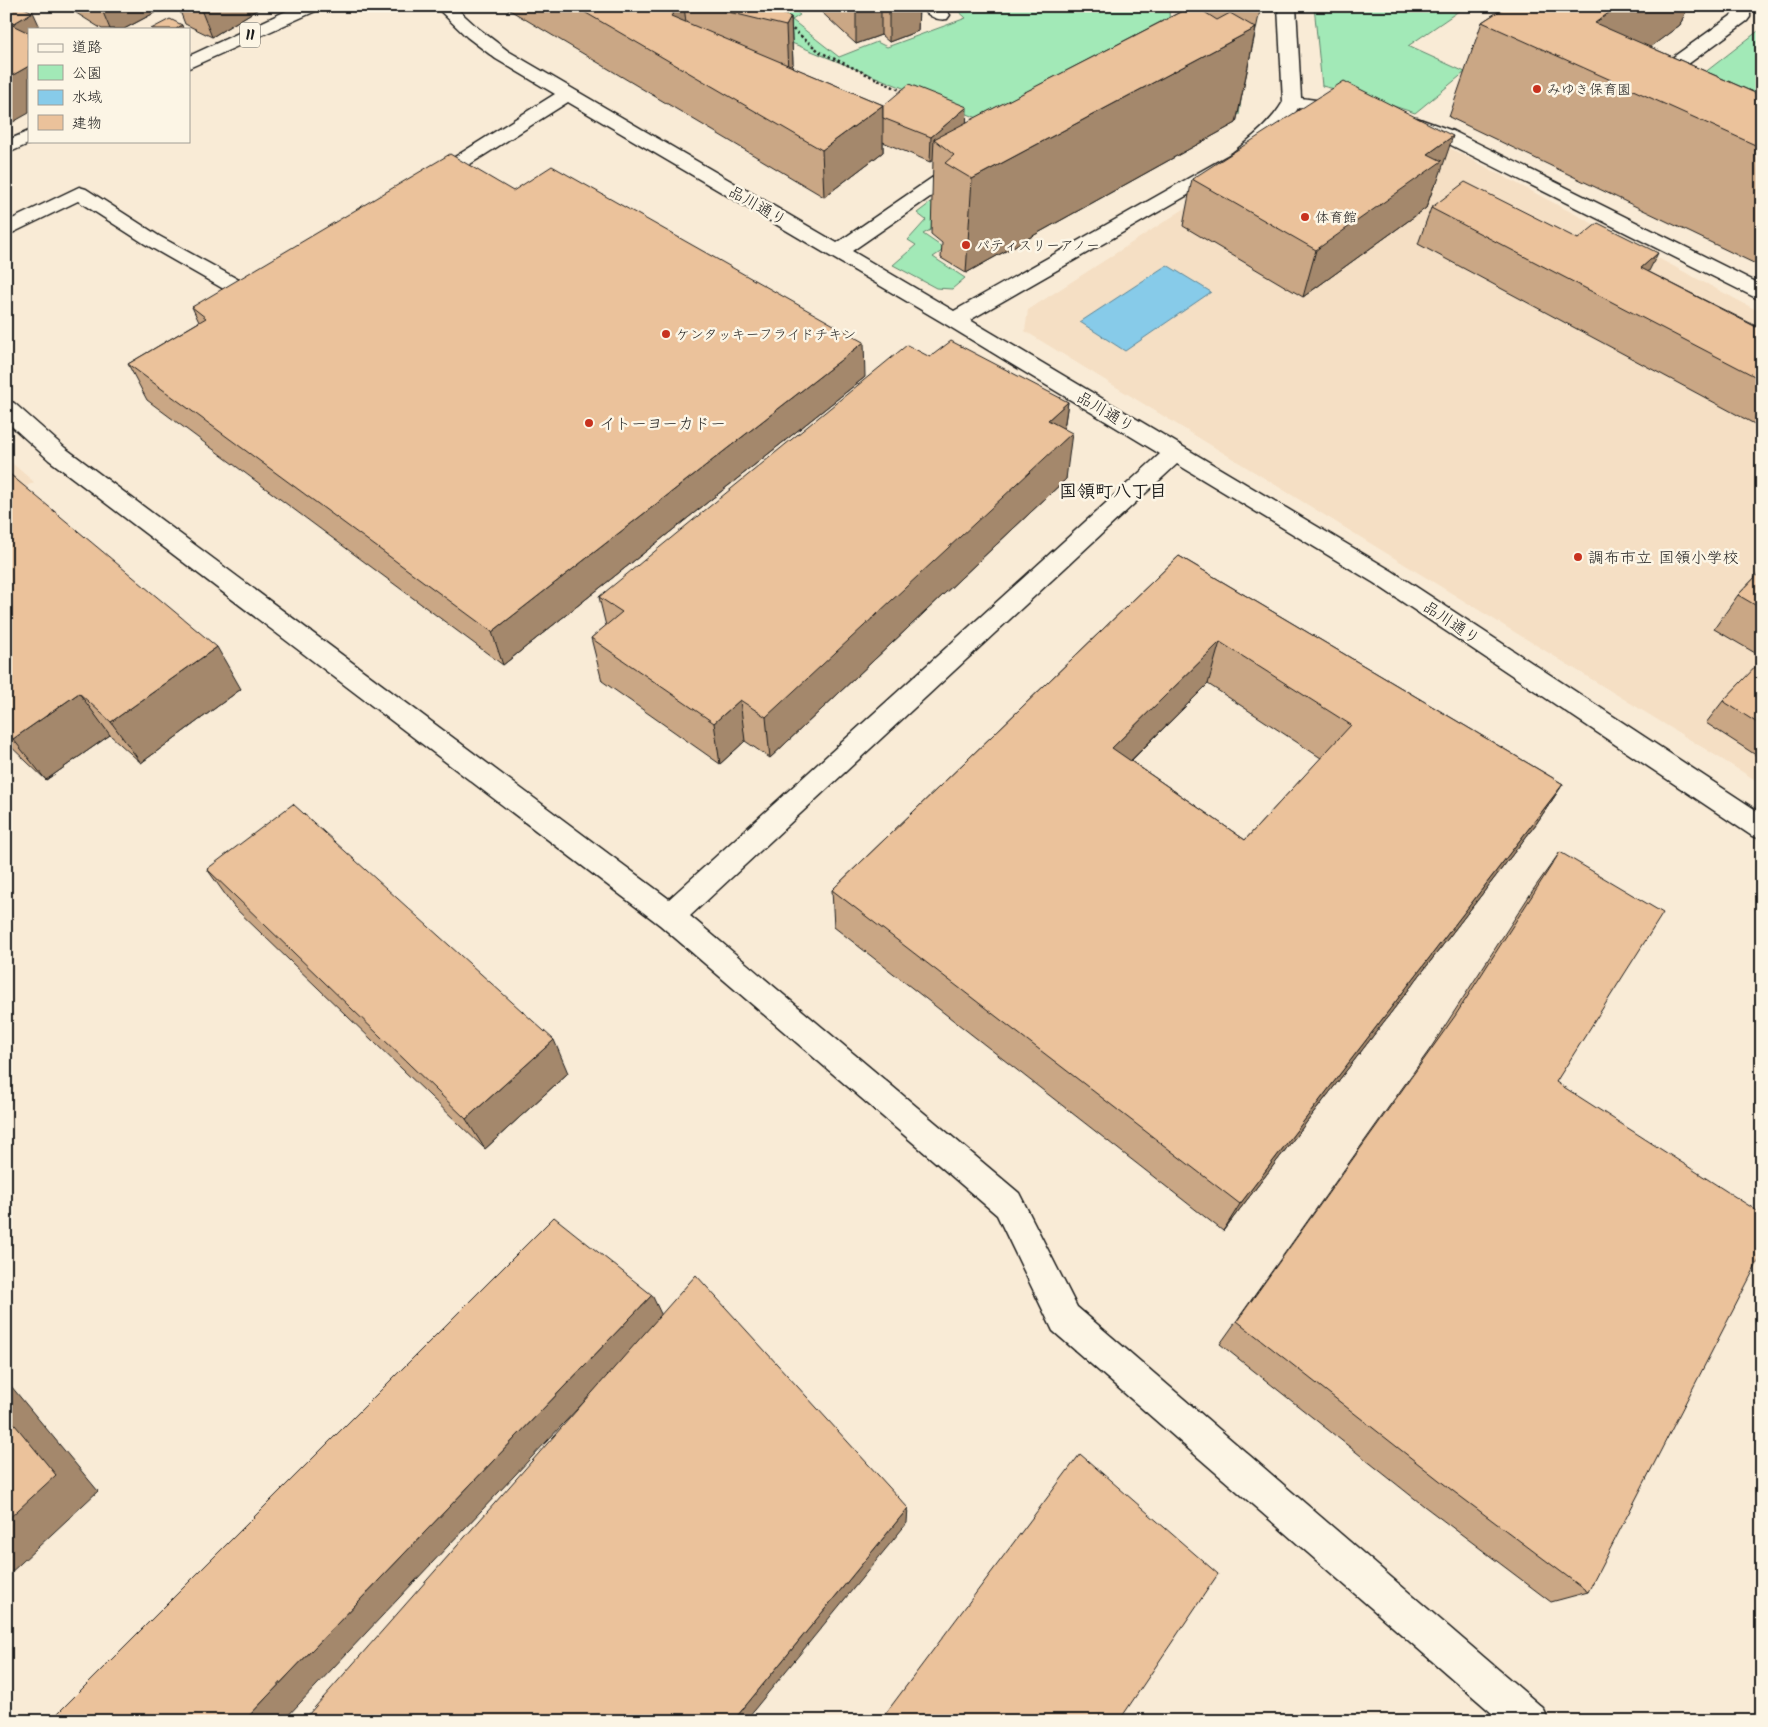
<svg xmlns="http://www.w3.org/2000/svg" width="1768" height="1727" viewBox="0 0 1768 1727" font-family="Kalam,'Klee One',sans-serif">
<rect width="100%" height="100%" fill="#f9ebd6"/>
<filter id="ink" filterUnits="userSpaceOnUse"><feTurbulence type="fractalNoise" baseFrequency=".02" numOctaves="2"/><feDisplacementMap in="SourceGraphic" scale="10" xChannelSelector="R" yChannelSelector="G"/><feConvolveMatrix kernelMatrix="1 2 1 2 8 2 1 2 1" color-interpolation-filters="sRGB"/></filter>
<g filter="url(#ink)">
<g fill="#f5dfc4">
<path d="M1446 146 1762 313V784L1025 331 1028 310 1272 152Z"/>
<path d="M6 458 34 482 6 498Z"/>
</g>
<g fill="#a2e9b7" stroke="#5f826a">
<path d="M700 6H789L800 15 792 20 839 57 877 42 887 47 966 18 953 6H1169L1171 86 1204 97 1241 100 1239 115 1213 103 1175 97 923 234 945 249 933 257 965 278 952 289 936 288 893 265 916 245 908 240 926 220 917 213 963 178 1002 128Z"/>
<path d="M1314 6H1466L1408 46 1465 72 1415 113 1360 95 1322 86Z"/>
<path d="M1762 28V171L1663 105Z"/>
</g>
<path fill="#87cbe9" stroke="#5c8597" d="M1167 265 1211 292 1125 351 1080 322Z"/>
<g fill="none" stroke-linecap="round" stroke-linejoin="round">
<defs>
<g id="minor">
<path d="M435 6H454L479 29 508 51 837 243 955 162 962 160 969 162 972 166 969 170 852 251 954 311 1233 153C1252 137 1270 124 1283 102L1278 6H1296L1301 98 1352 105 1354 109 1352 113 1345 115 1298 108C1285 131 1266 145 1247 161L970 320 1392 571 1762 814V839L1752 836 1374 583 1177 464 690 916 1019 1193 1077 1307 1543 1708 1549 1721H1501L1053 1331 997 1215 660 925 49 460 6 421V400L14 403 65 448 669 899 1160 454 947 325 568 102 437 185 430 187 423 185 420 181 423 177 555 94 496 59 467 37Z"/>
<path d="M920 6H941L950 15 947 19C936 21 927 15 920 6Z"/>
<path d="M1734 6H1750V17L1747 21 1658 86 1651 88 1644 86 1642 82 1644 78 1732 15Z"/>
<path d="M1417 118 1453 131 1762 285V301L1439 139 1410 128 1408 124 1410 120Z"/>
<path d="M79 187 86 189 159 236 250 286 263 280 270 282 273 287C267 297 254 303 243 300L145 244 78 201 6 236V222Z"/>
</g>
<g id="major">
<path d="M297 6H321L318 10 189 68V56Z"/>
<path d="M29 131V141H35L6 154V141Z"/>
</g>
</defs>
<use href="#minor" stroke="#1c1c1c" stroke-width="3"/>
<use href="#major" stroke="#1c1c1c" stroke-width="3"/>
<path stroke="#1c1c1c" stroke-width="2.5" stroke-dasharray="2.5 2.5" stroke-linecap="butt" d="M789 26 820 52 904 92"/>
<use href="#minor" fill="#fcf5e5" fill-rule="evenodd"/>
<use href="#major" fill="#fcf5e5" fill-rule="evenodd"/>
</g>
<g fill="#caa785" stroke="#1c1c1c" fill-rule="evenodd">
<path d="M71 6H153L156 12 124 29H102L73 11Z"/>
<path d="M178 6H263L212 37 185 24Z"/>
<path d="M503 6H764L791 17 793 64 792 67 883 105 966 123 1180 12 1181 6H1261L1236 123 966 273 941 258 942 243 931 234 933 160 930 162 883 142V152L824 197Z"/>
<path d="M815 6H919L918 31 889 42 881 35 856 44Z"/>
<path d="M1507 6H1688L1680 25 1650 47 1762 96V267L1449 117 1482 22Z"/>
<path d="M1192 179 1437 183 1434 186 1426 208 1303 297 1183 226Z"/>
<path d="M513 191 865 377 503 665 147 400 128 364 199 322 192 307Z"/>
<path d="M1431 208 1578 239 1649 272 1762 329V428L1418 244Z"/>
<path d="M930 357 1068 402 1064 429 1066 479 770 758 745 741 720 764 602 681 591 638 606 626 599 597Z"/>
<path d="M6 470 9 473 241 689 141 763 110 735 46 780 6 742Z"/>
<path d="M1179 556 1563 784 1536 824 1223 1231 834 927 832 890ZM1208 684 1321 758 1245 840 1131 761Z"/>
<path d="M1762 570V657L1714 629 1738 595Z"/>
<path d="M1762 661V759L1706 723 1723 701Z"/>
<path d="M1560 852 1556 1082 1588 1592 1551 1602 1424 1506 1220 1344 1430 1049 1533 890Z"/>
<path d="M207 869 568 1073 485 1149 234 907Z"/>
</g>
<g fill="#a4886c" stroke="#1c1c1c">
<path d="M109 6H153L156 12 124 29H110L102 10Z"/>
<path d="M212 6H263L212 37 202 12Z"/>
<path d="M679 6H684L689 48 671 16Z"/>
<path d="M856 6H881V35L856 44Z"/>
<path d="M889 6H919L918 31 889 42Z"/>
<path d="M1618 6H1688L1680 25 1608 79 1595 23Z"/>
<path d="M33 12 39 25 32 29H29V31L8 42 6 28Z"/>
<path d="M791 17 793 64 788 73 786 26Z"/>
<path d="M182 25 183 29H176Z"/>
<path d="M1256 28 1236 123 966 273 972 179Z"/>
<path d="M29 66V113L6 126V79Z"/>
<path d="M883 105V152L824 197 822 150Z"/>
<path d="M967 107 966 132 934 139 933 160 930 162 931 137Z"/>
<path d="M1453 136 1437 183 1434 186 1426 208 1303 297 1316 250 1428 154Z"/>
<path d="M1658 253 1640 289 1641 268Z"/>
<path d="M864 342 865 377 503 665 492 632Z"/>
<path d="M1068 402 1062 442 1072 433 1066 479 770 758 766 717 1048 420Z"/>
<path d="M1220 642 1208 684 1103 788 1112 748Z"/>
<path d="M217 647 241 689 141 763 111 722Z"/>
<path d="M79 693 110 735 46 780 13 739Z"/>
<path d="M740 700 745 741 720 764 714 723Z"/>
<path d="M1563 784 1536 824 1223 1231 1240 1204Z"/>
<path d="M554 1040 568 1073 485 1149 466 1119Z"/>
<path d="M652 1295 663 1318 283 1721H244Z"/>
<path d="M6 1380 98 1491 6 1577Z"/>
<path d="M908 1508 907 1523 745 1721H733Z"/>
</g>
<g fill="#ebc29b" stroke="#1c1c1c" fill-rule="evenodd">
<path d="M6 6H20L33 12 11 25 6 22Z"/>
<path d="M95 6H109L102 10Z"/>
<path d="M190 6H212L202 12Z"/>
<path d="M574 6H679L671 16 883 105 822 150Z"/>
<path d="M704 6H764L791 17 786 26Z"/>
<path d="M1192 6H1195L1217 20 1230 13 1256 28 972 179 945 163 954 155 934 139Z"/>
<path d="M1507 6H1618L1595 23 1762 96V148L1482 22Z"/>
<path d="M170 19 182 25 176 29H151Z"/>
<path d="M6 22 29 33V66L6 79Z"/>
<path d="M1344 81 1453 136 1428 154 1442 161 1316 250 1192 179Z"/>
<path d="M909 84 967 107 931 137 883 118V106Z"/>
<path d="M450 154 513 191 552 166 864 342 492 632 128 364 206 318 192 307Z"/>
<path d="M1465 182 1578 239 1598 223 1658 253 1641 268 1762 330V380L1431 208Z"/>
<path d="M951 341 1068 402 1048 420 1072 433 766 717 740 700 714 723 591 638 622 612 599 597 907 345 930 357Z"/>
<path d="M6 471 217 647 111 722 79 693 13 739 6 733Z"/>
<path d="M1179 556 1563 784 1240 1204 832 890ZM1220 642 1351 725 1245 840 1112 748Z"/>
<path d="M1762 570V609L1738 595Z"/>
<path d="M1761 661H1762V726L1723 701Z"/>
<path d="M293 804 554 1040 466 1119 207 869Z"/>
<path d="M1560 852 1663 913 1556 1082 1762 1214V1254L1588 1592 1453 1491 1237 1321 1455 1016Z"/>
<path d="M554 1217 652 1295 244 1721H50Z"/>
<path d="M696 1275 908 1508 733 1721H313L308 1715Z"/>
<path d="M6 1414 56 1475 6 1521Z"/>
<path d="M1080 1454 1218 1574 1119 1721H880Z"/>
</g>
</g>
<g fill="#c8321e" stroke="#fcf5e5" stroke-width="2">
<circle cx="1537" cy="89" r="5"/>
<circle cx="1305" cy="217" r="5"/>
<circle cx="966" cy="245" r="5"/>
<circle cx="666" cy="334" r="5"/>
<circle cx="589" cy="423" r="5"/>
<circle cx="1578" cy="557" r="5"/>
</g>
<g text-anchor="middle" stroke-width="5" stroke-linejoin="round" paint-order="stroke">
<g font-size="14" fill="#1c1c1c" stroke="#fcf5e5" text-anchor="start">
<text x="1547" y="94">みゆき保育園</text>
<text x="1315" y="222">体育館</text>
<text x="976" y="250">パティスリーアノー</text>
<text x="676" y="339">ケンタッキーフライドチキン</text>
</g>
<rect fill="#fcf5e5" stroke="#5f5d58" stroke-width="1" x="240" y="22.5" width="20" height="25" rx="4"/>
<g font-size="15" font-weight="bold" fill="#1c1c1c">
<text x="250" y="40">11</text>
</g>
<g font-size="16" fill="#1c1c1c" stroke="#fcf5e5">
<text transform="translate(758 205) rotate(30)" y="6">品川通り</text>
<text transform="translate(1106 411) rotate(31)" y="6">品川通り</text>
<text transform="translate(1452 622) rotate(34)" y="6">品川通り</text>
</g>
<g font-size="16" fill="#1c1c1c" stroke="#fcf5e5" text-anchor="start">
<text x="599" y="429">イトーヨーカドー</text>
<text x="1588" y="563">調布市立 国領小学校</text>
</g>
<g font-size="18" font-weight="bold" fill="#1c1c1c" stroke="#fcf5e5">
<text x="1113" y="497">国領町八丁目</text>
</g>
</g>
<rect width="1768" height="1727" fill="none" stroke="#fcf5e5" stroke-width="25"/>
<rect x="12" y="12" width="1743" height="1702" fill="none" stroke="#1c1c1c" stroke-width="2" filter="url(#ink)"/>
<rect x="28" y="28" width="162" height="115" fill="#fcf5e5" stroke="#a29e95"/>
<rect x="38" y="44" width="25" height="8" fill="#fcf5e5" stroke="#a29e95"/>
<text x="72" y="52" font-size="15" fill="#1c1c1c">道路</text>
<rect x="38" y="65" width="25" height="15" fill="#a2e9b7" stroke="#a29e95"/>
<text x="72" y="78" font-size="15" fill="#1c1c1c">公園</text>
<rect x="38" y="90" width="25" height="15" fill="#87cbe9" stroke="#a29e95"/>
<text x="72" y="102" font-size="15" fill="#1c1c1c">水域</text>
<rect x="38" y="115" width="25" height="15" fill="#ebc29b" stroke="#a29e95"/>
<text x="72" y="128" font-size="15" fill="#1c1c1c">建物</text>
</svg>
